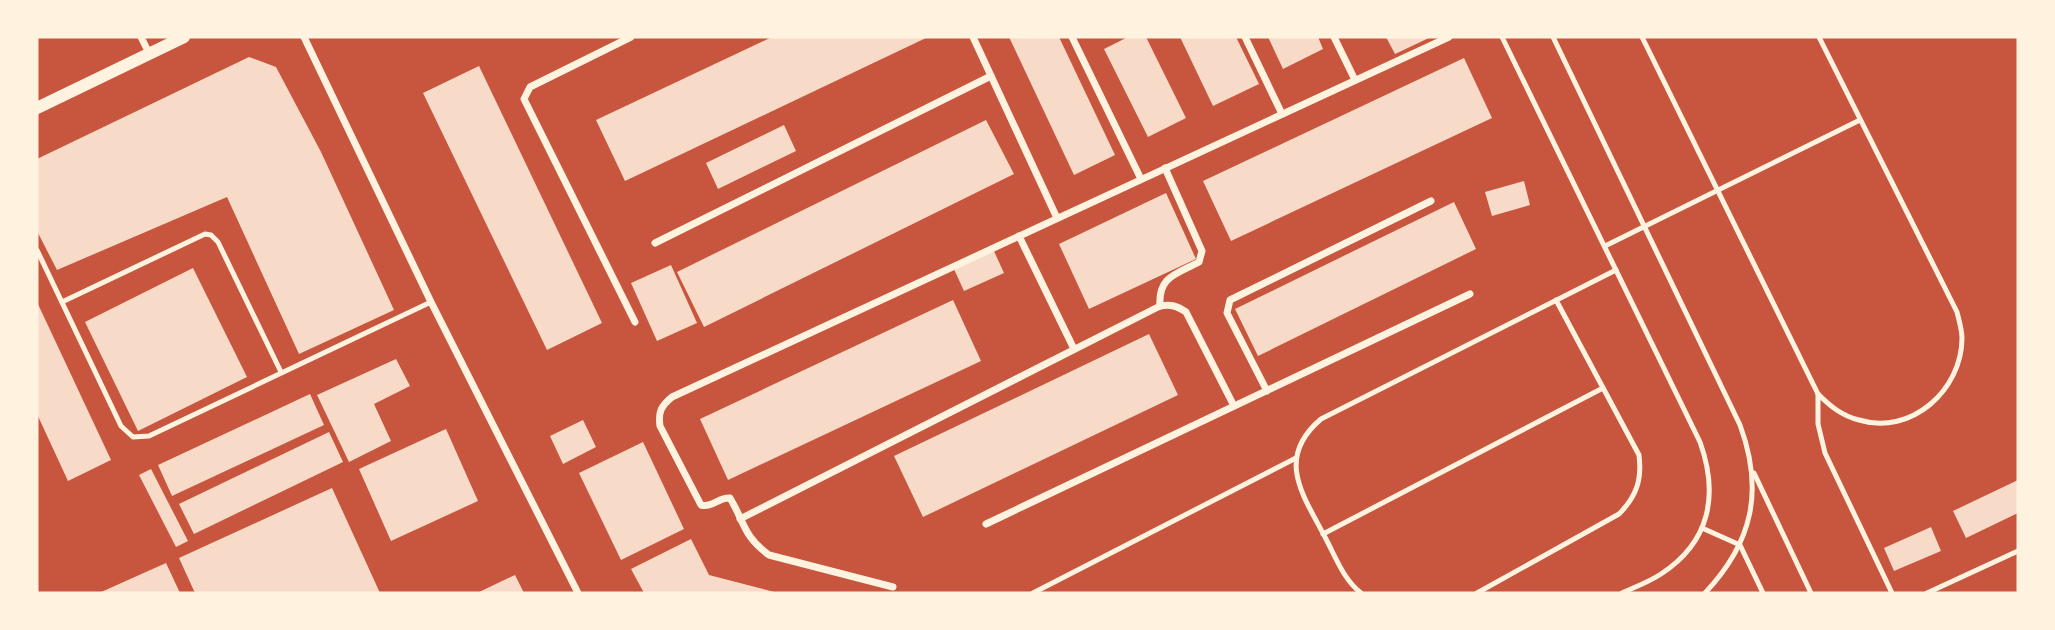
<svg xmlns="http://www.w3.org/2000/svg" width="2055" height="630" viewBox="0 0 2055 630" font-family="'Titillium Web',sans-serif">
<rect width="100%" height="100%" fill="#c8553d"/>
<g fill="#f7dbc8">
<path d="M772 37H928L625 181 596 120Z"/>
<path d="M1009 37H1059L1115 155 1074 175Z"/>
<path d="M1128 37H1146L1186 118 1148 137 1104 49Z"/>
<path d="M1180 37H1236L1259 84 1213 106Z"/>
<path d="M1268 37H1318L1323 49 1283 69Z"/>
<path d="M1386 37H1431L1395 54Z"/>
<path d="M249 57 276 67 321 152 394 310 299 354 227 197 57 270 37 231V159Z"/>
<path d="M1464 58 1492 118 1231 241 1203 181Z"/>
<path d="M479 66 602 323 547 350 423 93Z"/>
<path d="M986 120 1014 174 704 327 677 272Z"/>
<path d="M784 125 796 151 718 189 706 163Z"/>
<path d="M1524 181 1530 205 1492 216 1485 192Z"/>
<path d="M1166 193 1196 259 1089 309 1059 244Z"/>
<path d="M1454 202 1476 249 1258 356 1235 309Z"/>
<path d="M993 249 1004 273 964 291 953 267Z"/>
<path d="M671 265 697 323 657 341 631 283Z"/>
<path d="M193 268 247 377 138 431 85 322Z"/>
<path d="M953 300 981 361 728 480 700 419Z"/>
<path d="M37 302 111 460 68 481 37 414Z"/>
<path d="M1149 334 1178 395 923 517 894 456Z"/>
<path d="M396 359 410 386 374 404 391 441 349 462 317 395Z"/>
<path d="M310 394 324 425 172 496 158 465Z"/>
<path d="M583 420 596 447 563 464 550 436Z"/>
<path d="M446 429 478 501 391 541 359 469Z"/>
<path d="M329 432 343 462 194 534 179 504Z"/>
<path d="M643 442 684 529 621 560 579 473Z"/>
<path d="M151 469 188 541 176 547 139 475Z"/>
<path d="M2018 480V513L1966 538 1953 511Z"/>
<path d="M332 488 380 593H195L179 558Z"/>
<path d="M1931 527 1941 551 1894 571 1884 548Z"/>
<path d="M691 539 709 575 778 593H644L631 569Z"/>
<path d="M166 563 180 593H99Z"/>
<path d="M515 575 524 593H477Z"/>
</g>
<g fill="none" stroke-linecap="round" stroke-linejoin="round">
<g stroke="#fff3e0" stroke-width="5">
<path d="M1502 37 1700 442C1719 495 1710 542 1661 574 1649 582 1635 587 1622 593"/>
<path d="M1553 37 1740 425C1764 490 1753 542 1705 593"/>
<path d="M1642 37 1818 394C1830 406 1842 416 1859 420 1911 436 1962 390 1962 338 1962 330 1959 320 1957 312L1819 37"/>
<path d="M1605 246 1860 120"/>
<path d="M37 250 121 426 133 437 149 436 431 302"/>
<path d="M62 302 205 234 211 235 218 242 281 372"/>
<path d="M1818 394V424L1825 453 1892 593"/>
<path d="M1754 473 1811 593"/>
<path d="M1702 528 1740 545 1763 593"/>
<path d="M1323 534 1603 388"/>
<path d="M1033 593 1296 458"/>
<path d="M1361 593C1344 580 1336 558 1326 539 1304 496 1274 459 1321 419L1616 270"/>
<path d="M1477 593 1619 514C1637 496 1642 479 1639 455L1556 300"/>
<path d="M1927 593 2018 551"/>
</g>
<g stroke="#fff3e0" stroke-width="7">
<path d="M141 37 149 53"/>
<path d="M304 37 431 302 578 593"/>
<path d="M631 37 530 87 524 99 635 322"/>
<path d="M973 37 1057 218"/>
<path d="M1072 37 1141 179"/>
<path d="M1245 37 1282 114"/>
<path d="M1334 37 1355 80"/>
<path d="M1019 236 1074 349"/>
<path d="M655 243 991 76"/>
<path d="M1160 306C1158 276 1177 274 1199 262L1202 251 1165 168"/>
<path d="M1267 391 1227 313 1230 300 1431 201"/>
<path d="M740 519 1160 306C1171 304 1177 306 1186 312L1234 406"/>
<path d="M986 524 1470 294"/>
<path d="M893 587 769 555C743 536 745 523 730 498 719 497 712 508 701 505L660 426C658 412 661 406 672 397L1449 37"/>
</g>
<path stroke="#fff3e0" stroke-width="12" d="M37 108 184 37"/>
</g>
<rect width="2055" height="630" fill="none" stroke="#fff3e0" stroke-width="77"/>
</svg>
